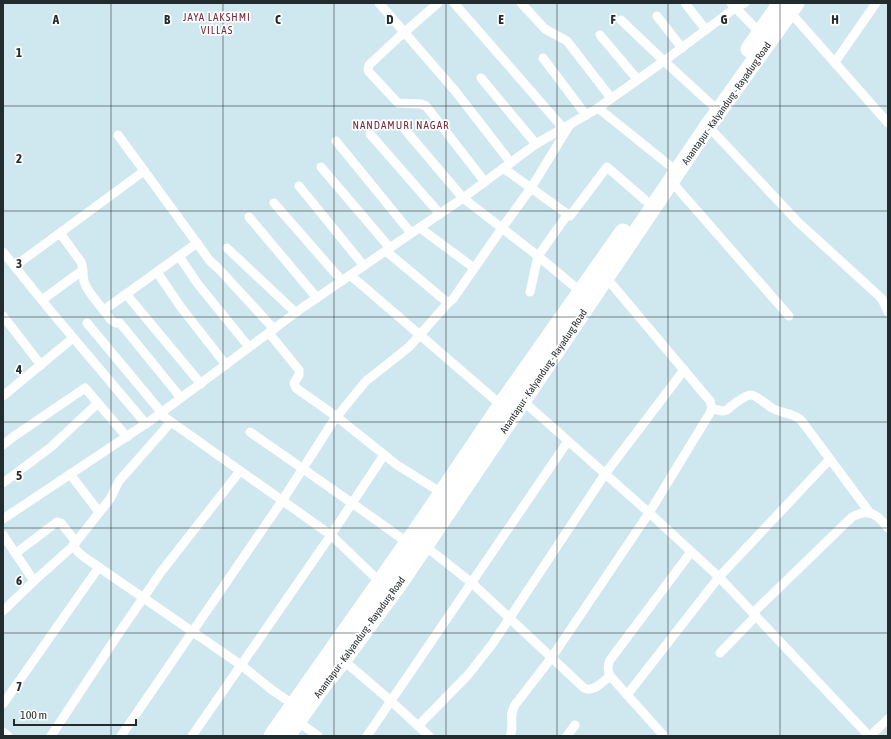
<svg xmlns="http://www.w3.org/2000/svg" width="891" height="739" viewBox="0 0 891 739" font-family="'Asap Condensed',sans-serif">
<rect width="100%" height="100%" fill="#cfe7ef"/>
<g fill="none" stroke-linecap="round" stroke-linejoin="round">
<g stroke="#fff" stroke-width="9">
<path d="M379 3 456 92 511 163"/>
<path d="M438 3 399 37 369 65 368 69 369 72 398 103 421 104 426 106 485 182"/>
<path d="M454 3 563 128"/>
<path d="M521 3 545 29 567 41 611 98"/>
<path d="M685 3 706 30"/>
<path d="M731 3 760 33"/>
<path d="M790 12 888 123"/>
<path d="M657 16 682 48"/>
<path d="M621 20 664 61 711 104"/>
<path d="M600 35 637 79"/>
<path d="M543 58 586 115"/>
<path d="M835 62 876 3"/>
<path d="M481 78 536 144"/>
<path d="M598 108 669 165"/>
<path d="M401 125 463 198 538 256 581 292"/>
<path d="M708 126 798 222 879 296 882 299 888 312"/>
<path d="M370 134 440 214"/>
<path d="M118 135 194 239 210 261 218 268 274 329"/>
<path d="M336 141 411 233"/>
<path d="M321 167 390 248"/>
<path d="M503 168 570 216 607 167 645 200"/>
<path d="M671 181 789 316"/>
<path d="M299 186 364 266"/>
<path d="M274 203 342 281"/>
<path d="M249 217 317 298"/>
<path d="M420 228 474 268"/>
<path d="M60 233 81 262C84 269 82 277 85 284 89 294 104 310 111 320L116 323H120L181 398"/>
<path d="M227 248 296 313"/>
<path d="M386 251 448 303 453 299 502 228 531 188 569 126"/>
<path d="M3 252 49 309 146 424"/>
<path d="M179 256 197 283 249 347"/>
<path d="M15 266 144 171"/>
<path d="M157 272 180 306 226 365"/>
<path d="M350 275 420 335 501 405"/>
<path d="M530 292 538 256 568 214"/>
<path d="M126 294 201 384"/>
<path d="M42 300 83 270"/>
<path d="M104 310 197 243"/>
<path d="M3 316 41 365"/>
<path d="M87 323 162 413"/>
<path d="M269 333 299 370V375L294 383 296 388 337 417 397 465 442 493"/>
<path d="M3 396 73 338"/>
<path d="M523 401 646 510 719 577 869 736"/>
<path d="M712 409 723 411 727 410C731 406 745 395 751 395 756 395 767 405 772 408 782 414 791 412 801 420L870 513"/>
<path d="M160 414 331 535 380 582"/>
<path d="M250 432 352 503 408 543"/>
<path d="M3 445 13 437 85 388 127 437"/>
<path d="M70 474 99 512"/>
<path d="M3 483 51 447 98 403"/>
<path d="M3 519 150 421 302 308 463 198 536 144 598 108 664 61 735 8 745 3"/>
<path d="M3 535 34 581"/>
<path d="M73 545 78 552 84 557 241 665 272 690 294 705"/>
<path d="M425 546 472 583 584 688C594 693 603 681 610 676"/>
<path d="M16 553 57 522 61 523 76 542"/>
<path d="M3 611 34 581 72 547 110 499 119 481 171 422"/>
<path d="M753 613 852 517C869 508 877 514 888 528"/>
<path d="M720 653 756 616"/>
<path d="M343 660 391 701 429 736"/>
<path d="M627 695 719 577 830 459"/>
<path d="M3 704 99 567"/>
<path d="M297 721 318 736"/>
<path d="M418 726 468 675 493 643 605 474 684 370"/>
<path d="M3 732 8 736"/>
<path d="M51 736 119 633 161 572 240 471"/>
<path d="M121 736 282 501 334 420 366 381 409 347 448 303"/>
<path d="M192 736 331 535 384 455"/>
<path d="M367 736 568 441"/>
<path d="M510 736C515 725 508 716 515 705L552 657 649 513 710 413C712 409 712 406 710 401L604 275"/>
<path d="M567 736 575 725"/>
<path d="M664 736 612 678C607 672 607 667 610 660L691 552"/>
<path d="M870 736 888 719"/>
</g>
<g stroke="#fff" stroke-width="17">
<path d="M749 49 781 3"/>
<path d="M272 736 421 524 506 398 623 232"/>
<path d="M287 736 318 692 343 660 399 584 708 126 796 3"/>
</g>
</g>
<path fill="none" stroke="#222b2e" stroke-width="1" stroke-opacity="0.55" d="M111 3V736M223 3V736M334 3V736M446 3V736M557 3V736M668 3V736M780 3V736M3 106H888M3 211H888M3 317H888M3 422H888M3 528H888M3 633H888"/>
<g text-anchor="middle" stroke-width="3.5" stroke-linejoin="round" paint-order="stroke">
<g font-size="10" fill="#222b2e" stroke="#fff">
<text transform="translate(726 103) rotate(-55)" y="4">Anantapur - Kalyandurg - Rayadurg Road</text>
<text transform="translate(543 371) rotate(-56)" y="4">Anantapur - Kalyandurg - Rayadurg Road</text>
<text transform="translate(359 637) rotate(-54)" y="4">Anantapur - Kalyandurg - Rayadurg Road</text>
</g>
<g font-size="11" letter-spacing="1" fill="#732c3c" stroke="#fff">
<text x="217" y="21">JAYA LAKSHMI<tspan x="217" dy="13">VILLAS</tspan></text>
<text x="401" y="129">NANDAMURI NAGAR</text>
</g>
</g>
<g font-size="13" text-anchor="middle" font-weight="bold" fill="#222b2e" stroke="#fff" stroke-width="3.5" stroke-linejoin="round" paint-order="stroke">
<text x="56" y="24">A</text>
<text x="167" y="24">B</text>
<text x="278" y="24">C</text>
<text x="390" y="24">D</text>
<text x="501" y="24">E</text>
<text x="613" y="24">F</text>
<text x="724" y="24">G</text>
<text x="835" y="24">H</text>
<text x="19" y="57">1</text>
<text x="19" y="163">2</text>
<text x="19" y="268">3</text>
<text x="19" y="374">4</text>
<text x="19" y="480">5</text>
<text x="19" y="585">6</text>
<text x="19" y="691">7</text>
</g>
<rect width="891" height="739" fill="none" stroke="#222b2e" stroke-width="8"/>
<path d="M14 719v6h122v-6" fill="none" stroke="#222b2e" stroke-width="2"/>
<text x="20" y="719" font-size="12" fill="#222b2e" stroke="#ffffff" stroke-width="3" paint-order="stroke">100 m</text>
</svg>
